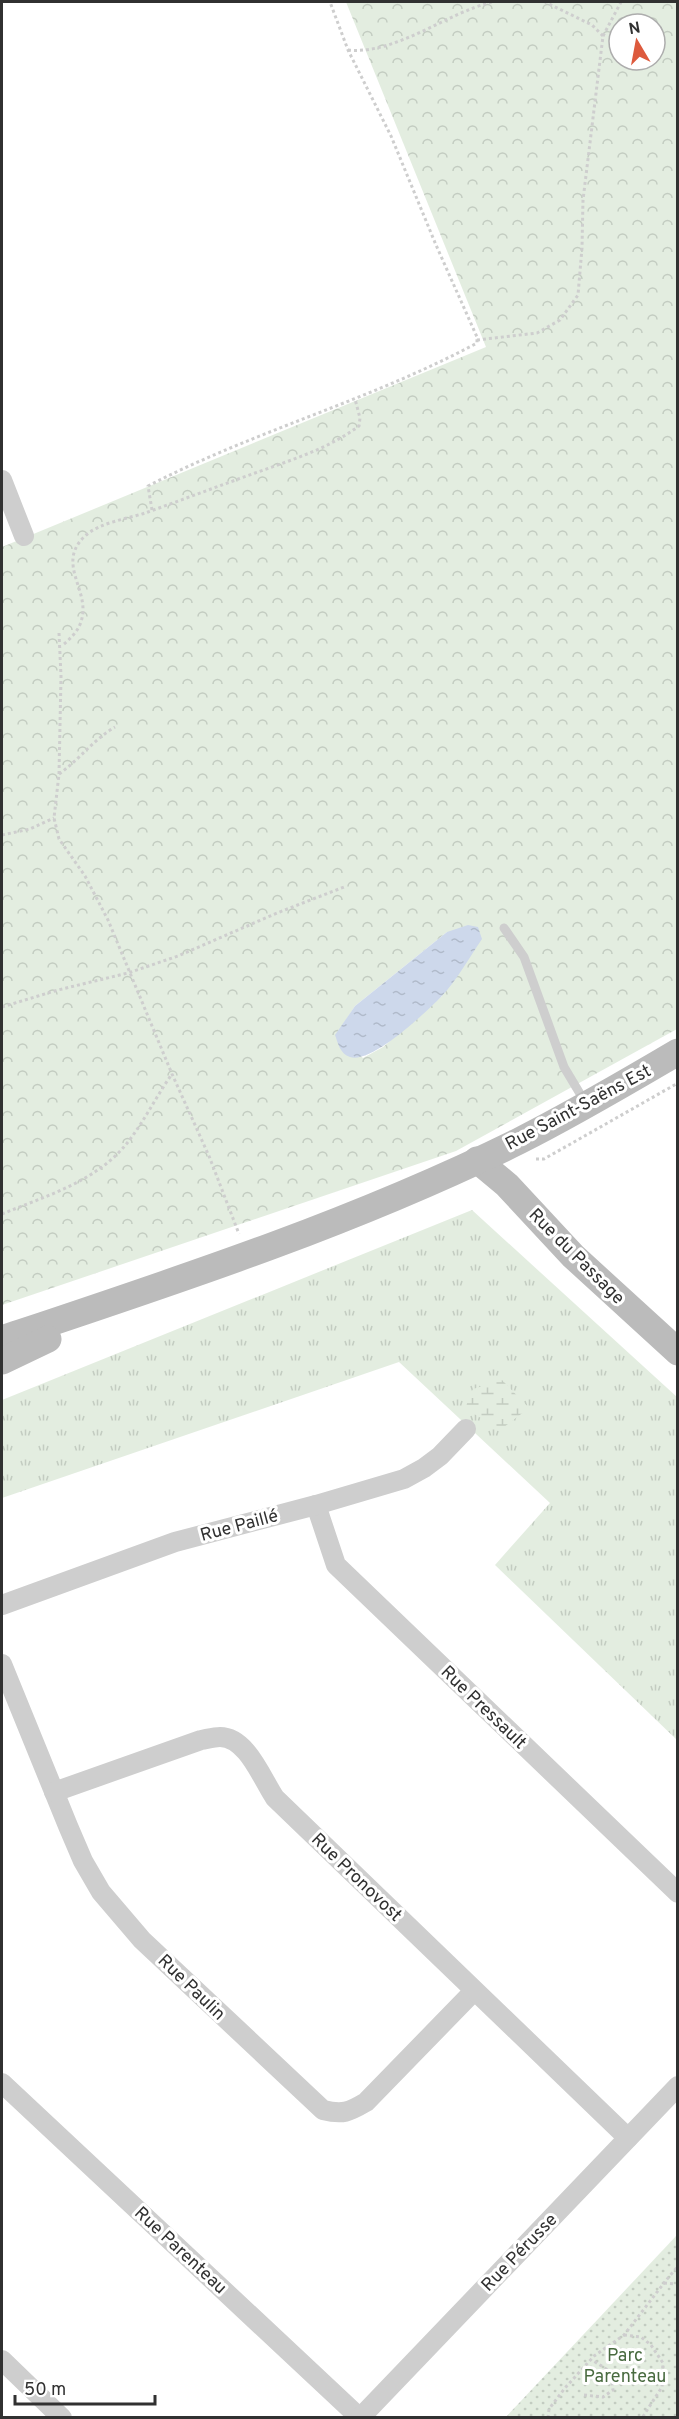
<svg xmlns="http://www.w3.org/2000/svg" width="679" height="2419" viewBox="0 0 679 2419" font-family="Overpass,sans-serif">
<defs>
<pattern id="grass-tufts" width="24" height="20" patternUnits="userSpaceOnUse" patternTransform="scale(1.5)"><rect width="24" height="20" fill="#e3ede0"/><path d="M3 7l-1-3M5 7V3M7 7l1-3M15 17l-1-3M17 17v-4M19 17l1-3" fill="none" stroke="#c3ccc1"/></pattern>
<pattern id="forest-crowns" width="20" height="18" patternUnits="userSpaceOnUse" patternTransform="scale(1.5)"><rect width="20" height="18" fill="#e3ede0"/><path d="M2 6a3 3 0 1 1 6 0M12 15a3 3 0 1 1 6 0" fill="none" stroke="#c3ccc1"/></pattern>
<pattern id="wetland-marsh" width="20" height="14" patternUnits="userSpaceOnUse" patternTransform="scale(1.5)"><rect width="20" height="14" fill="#e3ede0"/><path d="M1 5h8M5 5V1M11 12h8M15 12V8" fill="none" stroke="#c3ccc1"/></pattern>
<pattern id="park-dots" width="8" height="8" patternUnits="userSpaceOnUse" patternTransform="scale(1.5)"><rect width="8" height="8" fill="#e3ede0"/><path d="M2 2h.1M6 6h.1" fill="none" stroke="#c3ccc1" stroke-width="1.8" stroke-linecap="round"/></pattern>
<pattern id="water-ripples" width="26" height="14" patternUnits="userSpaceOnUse" patternTransform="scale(1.5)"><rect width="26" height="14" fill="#cdd8eb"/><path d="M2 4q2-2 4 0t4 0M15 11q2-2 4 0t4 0" fill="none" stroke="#b0baca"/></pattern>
</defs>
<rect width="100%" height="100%" fill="#fff"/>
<path fill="url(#grass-tufts)" d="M472 1210 677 1397V1740L495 1565 550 1503 399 1362 2 1498V1400Z"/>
<path fill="url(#forest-crowns)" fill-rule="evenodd" d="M346 2H677V1029L456 1151 2 1305V547L486 347ZM619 24H655V60H619ZM447 932 442 996 383 1047 363 1058 336 1035 355 1006Z"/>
<path fill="url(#wetland-marsh)" d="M502 1380 529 1408 500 1430 465 1408 473 1389Z"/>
<path fill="url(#park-dots)" d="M677 2235V2417H506Z"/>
<path fill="url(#water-ripples)" d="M468 925 478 927 482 939C469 958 457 980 441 997 426 1012 372 1064 350 1057 340 1054 338 1043 335 1035L355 1006 447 932Z"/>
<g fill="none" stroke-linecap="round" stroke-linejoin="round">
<g stroke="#cecece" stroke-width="3" stroke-dasharray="3 3" stroke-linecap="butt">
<path d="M603 36 621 2"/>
<path d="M348 50C395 55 447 13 492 2"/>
<path d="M477 340 537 333 560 320 578 295 582 248 583 200 603 36 592 25 545 2"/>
<path d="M152 510 148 486C254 431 371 400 477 343V337L436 245 391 136 348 50 330 2"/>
<path d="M59 633 61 676 59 774 54 818 59 839 85 876 108 920 172 1074 209 1156 239 1234"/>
<path d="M64 644C72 637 80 629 82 618 89 589 56 563 85 536 100 522 128 519 148 512 184 499 219 486 255 473 291 460 328 449 359 426L360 418 355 399"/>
<path d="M59 774C80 759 93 740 115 727"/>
<path d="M2 835 30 829 54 818"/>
<path d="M2 1007 58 990 128 973 178 956 277 913 344 887"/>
<path d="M536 1159H544L678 1083"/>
<path d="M2 1214C43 1197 92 1183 123 1148 142 1126 155 1098 172 1074"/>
<path d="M664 2283 678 2284"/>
<path d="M663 2284 678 2266"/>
<path d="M624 2335 641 2337 651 2345 663 2363 662 2387 642 2418"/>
<path d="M584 2395 603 2397 613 2390 611 2372 592 2360"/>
<path d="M548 2418 549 2409 565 2388 594 2356 624 2335 664 2283"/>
</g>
<path stroke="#cecece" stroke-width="9" d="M504 928 524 957 564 1067 585 1102"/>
<g stroke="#cecece" stroke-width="20">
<path d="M2 480 24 536"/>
<path d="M316 1505 336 1565 678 1893"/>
<path d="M2 1605 175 1542 316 1505 404 1479 424 1468 440 1456 466 1429"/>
<path d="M2 1664 68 1826 83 1861 101 1892 142 1940 323 2110C343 2115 349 2112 366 2102L474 1991"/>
<path d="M54 1792 201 1740C207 1739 214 1737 220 1737 247 1737 262 1779 275 1798L628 2138"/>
<path d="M2 2083 360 2418"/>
<path d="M2 2360 62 2418"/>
<path d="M360 2418 678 2086"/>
</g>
<g stroke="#bbb" stroke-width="27">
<path d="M477 1160 507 1185 573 1256 678 1352"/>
<path d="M2 1339C176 1281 353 1223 519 1141 573 1114 625 1083 678 1052"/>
<path d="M2 1361 48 1339"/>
</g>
</g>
<g text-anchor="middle" stroke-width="6" stroke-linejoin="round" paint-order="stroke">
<g font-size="18" fill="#313131" stroke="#fff">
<text transform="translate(578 1107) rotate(-28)" y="6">Rue Saint-Saëns Est</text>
<text transform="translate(577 1256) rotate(45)" y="6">Rue du Passage</text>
<text transform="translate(239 1525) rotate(-15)" y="6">Rue Paillé</text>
<text transform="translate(484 1707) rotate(44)" y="6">Rue Pressault</text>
<text transform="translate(357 1877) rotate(44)" y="6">Rue Pronovost</text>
<text transform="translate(192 1987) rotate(44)" y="6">Rue Paulin</text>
<text transform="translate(181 2250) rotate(43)" y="6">Rue Parenteau</text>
<text transform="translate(519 2252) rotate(-46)" y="6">Rue Pérusse</text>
</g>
<g font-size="18" fill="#496b40" stroke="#fff">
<text x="625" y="2361">Parc<tspan x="625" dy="21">Parenteau</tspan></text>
</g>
</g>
<rect width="679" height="2419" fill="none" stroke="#313131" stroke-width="6"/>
<g transform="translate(637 42) rotate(350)"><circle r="28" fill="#ffffff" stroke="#adadad" stroke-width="1.5"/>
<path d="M0-4.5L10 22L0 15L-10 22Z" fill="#dd5a3d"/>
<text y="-9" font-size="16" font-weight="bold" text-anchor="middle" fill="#313131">N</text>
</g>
<path d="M15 2395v9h140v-9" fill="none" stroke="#313131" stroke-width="3"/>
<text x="24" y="2395" font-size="18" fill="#313131" stroke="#ffffff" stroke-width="4.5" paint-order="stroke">50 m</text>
</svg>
